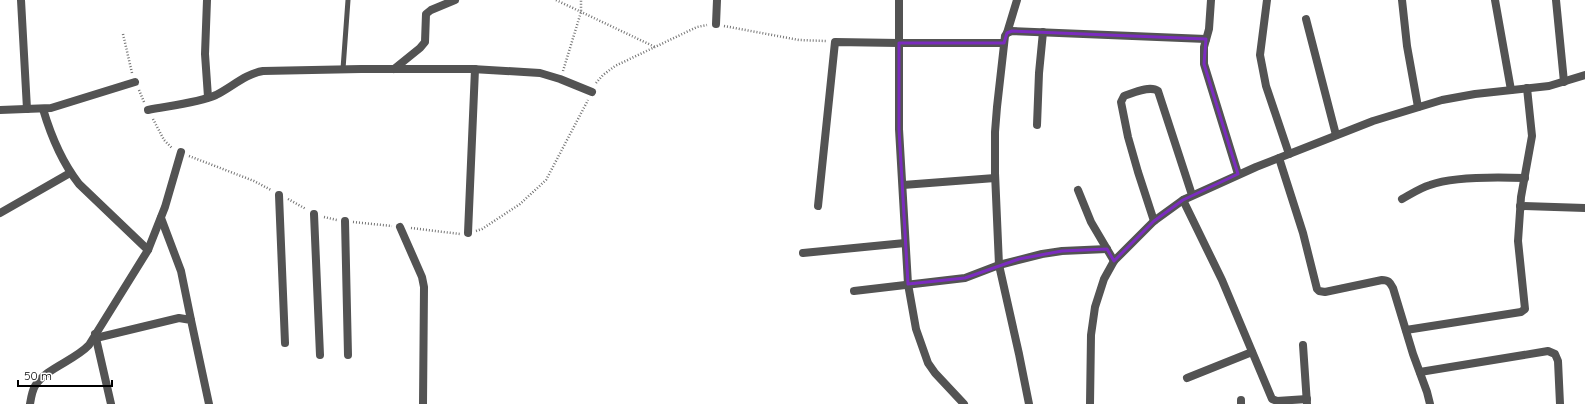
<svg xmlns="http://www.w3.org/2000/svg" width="1585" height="404" viewBox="0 0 1585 404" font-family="Quicksand,sans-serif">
<rect width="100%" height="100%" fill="#fff"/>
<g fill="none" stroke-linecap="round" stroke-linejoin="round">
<g stroke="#757575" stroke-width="2.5" stroke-dasharray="1 2" stroke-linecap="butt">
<path d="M556 0 655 47"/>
<path d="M724 26 799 40 826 41"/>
<path d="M123 34 132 73"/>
<path d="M563 71 581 12V0"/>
<path d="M596 83 603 75 615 66 697 27 707 25"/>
<path d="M139 90 144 102"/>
<path d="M153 119 164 140 172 148"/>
<path d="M189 156 254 181 271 190"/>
<path d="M288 199 306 209"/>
<path d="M324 217 337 220"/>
<path d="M353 222 392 226"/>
<path d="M411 228 460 234"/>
<path d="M476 231 482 229 520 204 546 180 588 100"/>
</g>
<path stroke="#535353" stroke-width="5" d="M343 69 348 0"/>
<g stroke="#535353" stroke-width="8">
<path d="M21 0 27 109"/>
<path d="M207 0 205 54 208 97"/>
<path d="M899 0V129L908 284 916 329 928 363 935 373 964 404"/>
<path d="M1211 0 1209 29 1204 47V64L1238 174"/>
<path d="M1267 0 1260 55 1266 86 1289 154"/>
<path d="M1402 0 1407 46 1418 107"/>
<path d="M1495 0 1511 90"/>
<path d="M1556 0 1564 82"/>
<path d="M1306 19 1336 135"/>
<path d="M716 24 717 0"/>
<path d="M1007 33 1017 0"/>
<path d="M394 69 420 48 425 42 426 14 431 10 455 0"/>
<path d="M43 109C51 136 61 161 79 184L148 250"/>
<path d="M0 110 51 108 135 82"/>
<path d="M148 110C168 106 198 103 216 95 232 87 245 74 263 71L361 69H472L540 73 560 79 592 92"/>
<path d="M1037 125 1039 73 1043 32"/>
<path d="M1279 158 1303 233 1317 289 1319 291 1325 292 1382 280C1388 280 1390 282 1393 288L1413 354 1427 392 1430 404"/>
<path d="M903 185 995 178"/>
<path d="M1078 190 1091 222 1114 261"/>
<path d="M279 195 285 343"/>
<path d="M1402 199C1411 194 1420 188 1430 185 1455 176 1498 177 1525 178"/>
<path d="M1183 200 1222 280 1272 399 1277 401 1307 399"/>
<path d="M818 206 835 42 899 43H1004"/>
<path d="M1520 206 1585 208"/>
<path d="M0 213 70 173"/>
<path d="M314 214 320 355"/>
<path d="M161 218 181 271 191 320"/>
<path d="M345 221 348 355"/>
<path d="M1154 221 1138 172 1128 137 1121 102 1124 96C1133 93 1150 85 1158 91L1192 195"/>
<path d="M400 227 422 277 424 287 423 404"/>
<path d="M468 233 475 69"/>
<path d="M803 253 905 243"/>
<path d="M854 291 965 278 999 265 1042 254 1062 251 1107 249"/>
<path d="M1406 330 1521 312 1525 309 1518 241 1521 197 1532 136 1527 88"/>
<path d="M95 334 111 404"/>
<path d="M96 338 179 318 191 320 209 404"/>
<path d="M1303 345 1307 404"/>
<path d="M1420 372 1548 351 1555 354 1558 361 1560 404"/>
<path d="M1187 378 1252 352"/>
<path d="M30 404C31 398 32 391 35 386 46 368 74 361 89 345L148 250 165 207 181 152"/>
<path d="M1029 404 1019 354 999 265 995 173V132L997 107 1005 36 1007 33 1012 31 1206 39"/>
<path d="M1090 404 1091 335 1095 307 1104 279 1114 261 1154 221 1183 200 1256 167 1373 121 1442 100 1475 94 1549 86 1585 75"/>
<path d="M1241 404V400"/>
</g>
</g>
<path fill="none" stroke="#7b2cbf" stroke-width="3" stroke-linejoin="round" d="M1012 31 1206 39 1204 64 1238 174 1183 200 1154 221 1114 261 1107 249 1062 251 1019 259 965 278 908 284 899 129V43H1004L1007 33Z"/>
<path d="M18 380v6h94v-6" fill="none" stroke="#000000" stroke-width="2"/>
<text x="24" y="380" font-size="12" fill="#000000" stroke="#ffffff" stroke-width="3" paint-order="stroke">50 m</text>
</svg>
